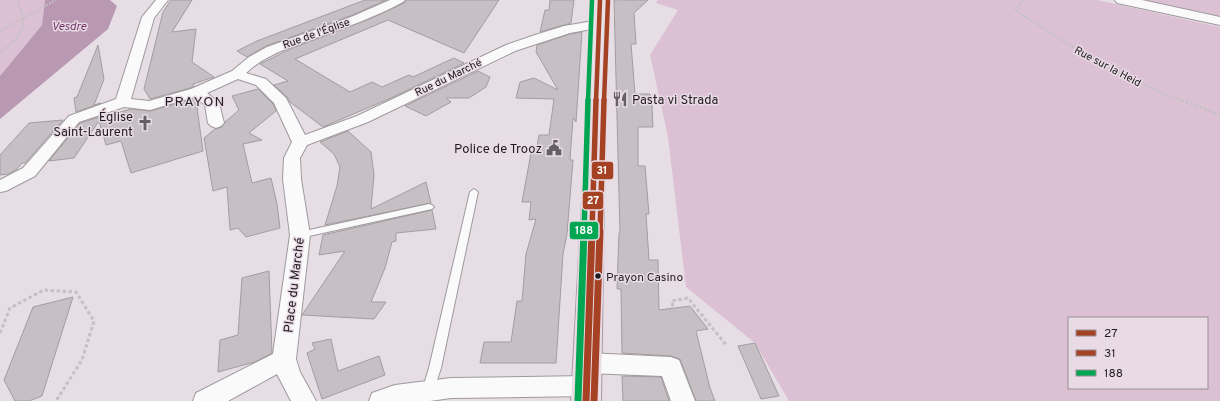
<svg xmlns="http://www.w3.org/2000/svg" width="1220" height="401" viewBox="0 0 1220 401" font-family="Overpass,sans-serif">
<rect width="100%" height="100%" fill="#e6dee4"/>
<g fill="#dcc1d5" fill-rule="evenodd">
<path d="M0 0H45L42 25 0 76Z"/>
<path d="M658 0H1097L1220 27V401H789L755 343 686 287 668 137 650 55 678 10 656 3ZM1069 318H1207V388H1069Z"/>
<path d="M1130 0H1220V20Z"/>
</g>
<path fill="#b998b2" d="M45 0H110L117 6 108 29 0 119V76L42 25Z"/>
<g fill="#c6bfc4" stroke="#a39da1">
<path d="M171 0H192L172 32 196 29 192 62 214 77 193 84 194 86 190 88 150 99 144 89 163 12Z"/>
<path d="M365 0H386L350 16 266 46 247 57 237 51 257 41Z"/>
<path d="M406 0H499L464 53 388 20 295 59 350 92 372 82 382 87 409 75 413 77 454 58 464 63 391 98 323 127 290 102 287 97 274 85 288 81 260 64 290 49 372 18 404 3Z"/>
<path d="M550 0H574L571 23 540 32 545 10H549Z"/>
<path d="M614 0H648L634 13 636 44H631L635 94H650L652 105 653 127H638V166H645L649 214H646L649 260H658L659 310 690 306 708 329 696 331 710 388 715 401H696L680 359 671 356 622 353 621 289H617L619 233H620Z"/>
<path d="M582 32 576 122 573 118 570 160H573L567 234 563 254 556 363H480L484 342H511L517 301H522L526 254 536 219 529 220 531 202H522L531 153H536L539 135H549L554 99 516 98 520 82 534 78 558 90 536 52 537 45 570 34Z"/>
<path d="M98 45 104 79 94 105 101 103 76 112 74 98 77 97Z"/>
<path d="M478 71 490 77 486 87 469 98H446L451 102 426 116 405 106Z"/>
<path d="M258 89 273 104 276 111 249 133 262 140 243 144 252 183 271 178 277 204 280 228 246 237 238 228 230 230 227 187 213 191 204 138 215 129 222 127 225 122 239 110 232 96Z"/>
<path d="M194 99 196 100 203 151 131 173 121 141 106 145 99 121 74 158 49 161 80 123 103 116 102 117 131 109 150 111Z"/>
<path d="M63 120 25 163H22L17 169 8 174 0 175V155L29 123Z"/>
<path d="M348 131 371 152 374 175 371 209 426 182 431 203 325 225 337 186 340 167 334 154 320 142Z"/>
<path d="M432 210 436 229 396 233V241L392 242 385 268 371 302H386L374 319 302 315 345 251 319 255 323 235Z"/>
<path d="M269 271 272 353 255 362 218 372 220 340 238 335 242 278Z"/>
<path d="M73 297 42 396 29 401H15L4 380 33 307Z"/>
<path d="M331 339 338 371 379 356 385 375 322 399 307 353 315 349 312 343Z"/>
<path d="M755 343 779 396 761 399 738 346Z"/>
<path d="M622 376 661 377 669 401H623Z"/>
</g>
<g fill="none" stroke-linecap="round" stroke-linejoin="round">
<defs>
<g id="lane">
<path d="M474 189 478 192 441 368 432 395 428 396 424 395 422 391 429 368 470 192Z"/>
<path d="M429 204 432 205 434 207 432 209 300 238 295 235 300 232Z"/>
</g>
<g id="street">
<path d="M156 0H168L154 18 131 99 149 101 191 89 232 71 249 57 267 47 351 17 390 0H405L403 2C375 17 347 27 318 37 292 47 266 54 246 73L266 79 286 98 305 135 357 116 506 45 535 35 564 26 599 20 603 21 605 24 603 27 570 33 515 51 368 122 307 145 300 158 301 179 310 235 296 359 300 372 316 401H291L277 374 228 401H193L196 393 273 354 290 235 283 179 284 158 292 142 274 103 256 85 238 79 207 93 219 103 224 123 221 126 216 128 211 126 208 123 205 105 194 97 150 110 124 107 79 122 35 176 6 191 0 192V180L23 168 69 116 116 99 142 17Z"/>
<path d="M587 353 671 357 679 360 695 401H671L662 376 587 373 579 370 575 363 579 356Z"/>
<path d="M587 376 596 379 599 386 596 393 587 396 451 398 430 401H369L372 393 395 385 451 378Z"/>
</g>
<path id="secondary" d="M1115 0H1142L1220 17V25L1122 4 1117 3Z"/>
<path id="primary" d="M593 0H607L601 401H571Z"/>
</defs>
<use href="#lane" stroke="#9e999c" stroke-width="2"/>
<use href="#street" stroke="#9e999c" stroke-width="2"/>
<use href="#secondary" stroke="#9e999c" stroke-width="2"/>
<use href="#primary" stroke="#a898a5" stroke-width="2"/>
<g stroke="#c4c1c3" stroke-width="2" stroke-dasharray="2 1.5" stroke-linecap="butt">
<path d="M1023 0 1015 10C1069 46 1122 78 1183 101"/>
<path d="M617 2 622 0"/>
<path d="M0 31 56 0"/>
<path d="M0 53C21 35 30 28 17 0"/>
</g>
<path stroke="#c4c1c3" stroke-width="2.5" stroke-dasharray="3 2" stroke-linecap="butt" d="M1181 100 1220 115"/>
<g stroke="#c4c1c3" stroke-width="3" stroke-dasharray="3.5 2.5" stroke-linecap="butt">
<path d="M0 333 10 308 44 290 76 292 94 321 82 360 56 401"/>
<path d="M679 348 672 301 688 298 727 346"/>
</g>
<use href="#lane" fill="#fbfafb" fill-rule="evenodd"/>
<use href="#street" fill="#fbfafb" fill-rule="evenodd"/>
<use href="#secondary" fill="#fbfafb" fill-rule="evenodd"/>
<use href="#primary" fill="#e9e1e7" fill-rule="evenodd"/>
<defs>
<path id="bus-1-far2" d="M596 101 600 0"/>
<path id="bus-1-far1" d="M592 232 596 100"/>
<path id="bus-1" d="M586 401 592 231"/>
<path id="bus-2-far2" d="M604 101 608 0"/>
<path id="bus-2-far1" d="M600 232 604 100"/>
<path id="bus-2" d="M594 401 600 231"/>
<path id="bus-3-far2" d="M588 101 592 0"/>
<path id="bus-3-far1" d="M584 232 588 100"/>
<path id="bus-3" d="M578 401 584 231"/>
</defs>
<use href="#bus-1-far2" stroke="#e9dbe5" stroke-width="6"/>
<use href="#bus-1-far1" stroke="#e9dbe5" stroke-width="8"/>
<use href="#bus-1" stroke="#e9dbe5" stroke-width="10"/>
<use href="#bus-2-far2" stroke="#e9dbe5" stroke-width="6"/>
<use href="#bus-2-far1" stroke="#e9dbe5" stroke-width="8"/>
<use href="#bus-2" stroke="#e9dbe5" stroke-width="10"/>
<use href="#bus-3-far2" stroke="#e9dbe5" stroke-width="6"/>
<use href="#bus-3-far1" stroke="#e9dbe5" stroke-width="8"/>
<use href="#bus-3" stroke="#e9dbe5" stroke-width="10"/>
<use href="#bus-1-far2" stroke="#a64224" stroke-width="4.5"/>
<use href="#bus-1-far1" stroke="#a64224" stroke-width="5.5"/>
<use href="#bus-1" stroke="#a64224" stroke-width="7"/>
<use href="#bus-2-far2" stroke="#a64224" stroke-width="4.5"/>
<use href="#bus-2-far1" stroke="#a64224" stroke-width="5.5"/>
<use href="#bus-2" stroke="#a64224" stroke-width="7"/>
<use href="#bus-3-far2" stroke="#00a651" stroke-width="4.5"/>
<use href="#bus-3-far1" stroke="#00a651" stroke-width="5.5"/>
<use href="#bus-3" stroke="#00a651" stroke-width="7"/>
</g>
<defs>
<symbol id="restaurant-bare" viewBox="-9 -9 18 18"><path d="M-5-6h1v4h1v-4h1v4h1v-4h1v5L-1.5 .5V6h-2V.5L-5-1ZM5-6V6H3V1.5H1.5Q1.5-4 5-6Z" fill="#666065" stroke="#e9dbe5" stroke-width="2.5" paint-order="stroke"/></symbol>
<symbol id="church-bare" viewBox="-9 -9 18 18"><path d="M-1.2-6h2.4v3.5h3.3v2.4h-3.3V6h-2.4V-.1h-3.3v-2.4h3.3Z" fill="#666065" stroke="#e9dbe5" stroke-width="2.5" paint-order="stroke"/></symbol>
<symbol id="civic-bare" viewBox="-9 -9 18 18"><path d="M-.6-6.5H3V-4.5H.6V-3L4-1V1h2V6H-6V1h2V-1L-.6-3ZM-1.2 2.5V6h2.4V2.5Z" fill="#666065" stroke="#e9dbe5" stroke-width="2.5" paint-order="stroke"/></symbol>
</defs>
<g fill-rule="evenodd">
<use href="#restaurant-bare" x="609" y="88" width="22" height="22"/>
<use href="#church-bare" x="134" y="112" width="22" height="22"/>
<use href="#civic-bare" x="543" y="137" width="22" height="22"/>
</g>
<circle fill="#211c20" stroke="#e9dbe5" stroke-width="1.5" cx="598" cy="276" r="3.5"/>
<g text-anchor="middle" stroke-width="3" stroke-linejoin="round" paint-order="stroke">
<g font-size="11" fill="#211c20" stroke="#e9dbe5">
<text transform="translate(316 33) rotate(-20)" y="4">Rue de l'Église</text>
<text transform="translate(1108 66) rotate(28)" y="4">Rue sur la Heid</text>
<text transform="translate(448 77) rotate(-26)" y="4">Rue du Marché</text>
</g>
<g font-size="12" font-style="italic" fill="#723867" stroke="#e9dbe5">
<text x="69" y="30">Vesdre</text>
</g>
<g font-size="12" fill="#211c20" stroke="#e9dbe5" text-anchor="start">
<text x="606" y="281">Prayon Casino</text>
</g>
<g font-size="13" fill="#211c20" stroke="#e9dbe5" text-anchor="end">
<text x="632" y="104" text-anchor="start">Pasta vi Strada</text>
<text x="133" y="121">Église<tspan x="133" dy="15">Saint-Laurent</tspan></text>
<text x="542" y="153">Police de Trooz</text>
</g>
<g font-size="13" fill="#211c20" stroke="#e9dbe5">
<text transform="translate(293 285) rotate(-83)" y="5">Place du Marché</text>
</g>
<g font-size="14" letter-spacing="1" fill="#211c20" stroke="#e9dbe5">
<text x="195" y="106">PRAYON</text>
</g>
</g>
<g stroke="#e9dbe5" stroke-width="1.5">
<rect x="591" y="161" width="23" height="19" rx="4" fill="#a64224"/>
<rect x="582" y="191" width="22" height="19" rx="4" fill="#a64224"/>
<rect x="569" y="221" width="30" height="19" rx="4" fill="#00a651"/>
</g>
<g font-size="11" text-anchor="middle" font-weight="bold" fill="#fff">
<text x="602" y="174">31</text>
<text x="593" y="204">27</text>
<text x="584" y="234">188</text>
</g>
<rect x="1068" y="317" width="140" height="72" fill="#e9dbe5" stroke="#998f96"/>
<rect x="1076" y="330" width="20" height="6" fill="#a64224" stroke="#998f96"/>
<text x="1104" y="337" font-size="12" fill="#211c20">27</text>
<rect x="1076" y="350" width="20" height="6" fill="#a64224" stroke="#998f96"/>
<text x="1104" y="357" font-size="12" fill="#211c20">31</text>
<rect x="1076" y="370" width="20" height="6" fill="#00a651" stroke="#998f96"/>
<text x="1104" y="377" font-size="12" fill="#211c20">188</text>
</svg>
